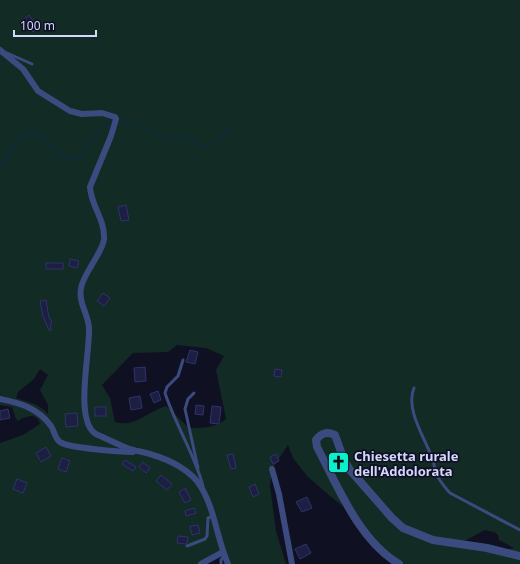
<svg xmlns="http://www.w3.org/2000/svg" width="520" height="564" viewBox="0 0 520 564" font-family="'Noto Sans',sans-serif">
<rect width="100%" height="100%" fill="#0f1022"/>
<path fill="#122b24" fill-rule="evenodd" d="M0 0H520V564H394L354 515 330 496 308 477 293 458 288 445 272 469 270 486 276 531 286 564H228L223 552H217L198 564H0V443L23 435 40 424C37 412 26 416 18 421L16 419 12 407 0 405ZM177 345 206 348 224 356 216 370 226 419C216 428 202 428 189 428L166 406C149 411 134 428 115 422L110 398 102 385 133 353 168 352ZM40 369 48 375 40 390 48 405V414C39 404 28 402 16 398L18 392 34 379ZM485 530 494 532 498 535 499 540 514 548 502 551 461 543Z"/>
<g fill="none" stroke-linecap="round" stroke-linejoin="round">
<g stroke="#0c2b3e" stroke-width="1.5">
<path d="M117 122 123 121 127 122 167 138 171 139 186 137C190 140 195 144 200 145 213 148 224 138 228 127"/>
<path d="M0 166 3 164 19 137 29 133 44 136 57 152 68 159 80 160 83 158C88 141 87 143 100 130 105 126 106 123 114 122"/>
</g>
</g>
<g fill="#1c1e42" stroke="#2f336d">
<path d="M29 15 38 27 33 32 23 20Z"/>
<path d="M126 205 129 220 121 221 118 207Z"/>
<path d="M70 259 79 261 77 268 69 266Z"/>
<rect x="46" y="263" width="17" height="6"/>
<path d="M103 293 110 298 104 306 97 301Z"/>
<path d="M46 300 49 318H50L52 323 50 324 51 330H49L43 316 40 301Z"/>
<path d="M190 350 198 352 195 364 186 362Z"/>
<path d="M145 367 146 381 135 382 134 368Z"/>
<path d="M275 369 282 370 281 377 274 376Z"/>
<path d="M158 391 161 400 154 403 150 394Z"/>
<path d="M140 396 142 408 131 410 129 398Z"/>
<path d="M196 405 204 406 203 415 195 414Z"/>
<path d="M212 406 221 407 219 424 210 423Z"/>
<rect x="95" y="407" width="11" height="9"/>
<path d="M8 409 10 418 0 420V411Z"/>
<path d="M77 413 78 426 66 427 65 414Z"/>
<path d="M46 447 51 456 41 462 36 453Z"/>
<path d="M233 454 236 468 231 469 227 455Z"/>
<path d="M276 454 279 461 273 464 270 457Z"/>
<path d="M62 458 70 461 66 472 58 469Z"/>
<path d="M125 460 136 467 133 471 122 464Z"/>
<path d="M143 462 150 468 146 473 139 467Z"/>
<path d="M161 475 172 484 167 490 156 481Z"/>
<path d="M17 479 27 483 23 493 13 489Z"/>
<path d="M255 484 259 494 253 497 249 487Z"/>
<path d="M185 488 191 500 185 503 179 492Z"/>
<path d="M307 497 312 508 302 512 296 502Z"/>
<path d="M194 508 196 513 186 516 185 511Z"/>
<path d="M198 525 200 533 192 535 190 526Z"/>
<path d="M178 536 188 537 187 543 185 544 177 543Z"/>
<path d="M306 544 311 553 300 559 295 549Z"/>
</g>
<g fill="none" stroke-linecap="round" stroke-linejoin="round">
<g stroke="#3c4b7f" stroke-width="3">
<path d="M7 53 32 64"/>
<path d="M183 360 178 376 167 387 165 393C175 424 195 455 203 486"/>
<path d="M414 388C405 409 425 438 432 458 435 464 434 470 437 476 441 482 445 488 450 493L520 530"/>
<path d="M194 393 188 399 185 409 198 468"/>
<path d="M187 546 205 539 207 536 208 518 213 516"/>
<path d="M221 564V560L224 556"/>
</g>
<g stroke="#3c4b7f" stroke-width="6">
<path d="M0 50 23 69 38 91 70 111 82 114 102 113 115 117 116 119 111 136 90 187C91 206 105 219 104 239 103 252 83 274 81 288 78 303 89 315 89 329 90 353 74 421 96 434 107 439 117 444 127 448 135 451 145 452 153 455 170 460 192 471 201 487 215 510 217 539 228 564"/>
<path d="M0 399C20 403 38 408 51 426 54 430 55 439 60 442 68 448 121 452 133 452"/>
<path d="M272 469 279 494 292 564"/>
<path d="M201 564 223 552"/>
</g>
<path stroke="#3c4b7f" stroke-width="8" d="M399 564C359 540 338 487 317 447L316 440C321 433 328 431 335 435L344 460 350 470 392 518 403 528 433 540 487 548 520 556"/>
</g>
<defs>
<symbol id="church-square" viewBox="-11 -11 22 22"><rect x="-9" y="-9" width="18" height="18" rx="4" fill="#0befca" stroke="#0f1022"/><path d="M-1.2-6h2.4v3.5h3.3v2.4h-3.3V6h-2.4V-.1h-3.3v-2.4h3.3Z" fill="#111"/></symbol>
</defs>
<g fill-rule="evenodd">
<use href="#church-square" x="326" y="450" width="25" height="25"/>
</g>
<g text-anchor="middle" stroke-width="3.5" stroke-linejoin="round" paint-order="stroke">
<g font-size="13" font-weight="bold" fill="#d2d8fd" stroke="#0f1022" text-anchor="start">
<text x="354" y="461">Chiesetta rurale<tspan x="354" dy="15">dell'Addolorata</tspan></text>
</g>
</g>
<path d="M14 30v6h82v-6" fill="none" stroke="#d2d8fd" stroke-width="2"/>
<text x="20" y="30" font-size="12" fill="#d2d8fd" stroke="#0f1022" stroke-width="3" paint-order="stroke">100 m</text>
</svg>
